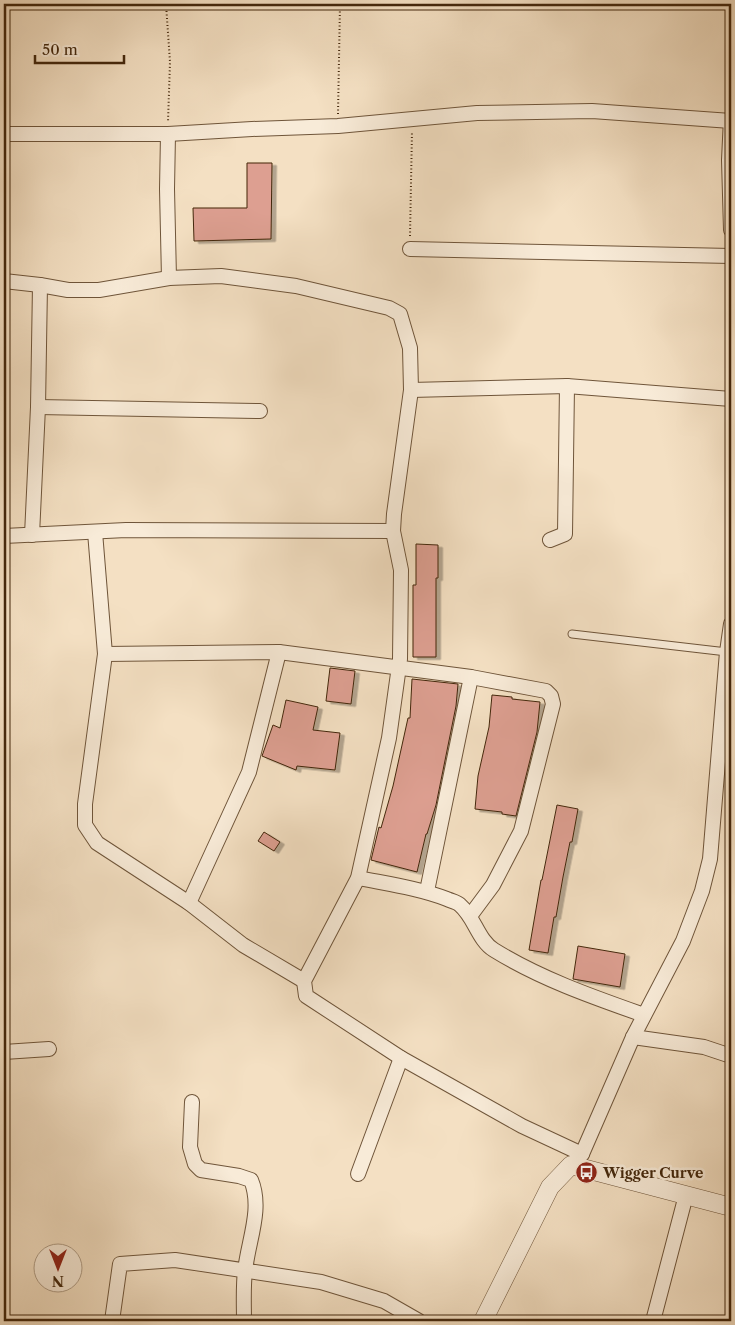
<svg xmlns="http://www.w3.org/2000/svg" width="735" height="1325" viewBox="0 0 735 1325" font-family="'Libre Caslon Text',serif">
<defs>
<filter id="shadow"><feDropShadow dx="4.5" dy="2.5" stdDeviation="0" flood-color="#0004"/></filter>
</defs>
<rect width="100%" height="100%" fill="#f4e0c3"/>
<filter id="stains"><feTurbulence type="fractalNoise" baseFrequency=".004" numOctaves="4"/><feColorMatrix values="0 0 0 0 .2 0 0 0 0 .09 0 0 0 0 .02 0 0 0 .5 -.17"/></filter>
<radialGradient id="worn" r=".72"><stop offset=".6" stop-color="#630" stop-opacity="0"/><stop offset="1" stop-color="#630" stop-opacity=".3"/></radialGradient>
<g fill="#dd9f91" stroke="#43270c" filter="url(#shadow)">
<path d="M247 163H272L271 239 194 241 193 208H247Z"/>
<path d="M416 544 438 545V578H436V657H413V585H416Z"/>
<path d="M330 668 355 671 351 704 326 701Z"/>
<path d="M412 679 458 684 456 706 436 805 427 834H426L417 872 371 860 379 827 381 828 393 786 408 718H410Z"/>
<path d="M492 695 512 697V699L540 702 537 732 516 816 502 814V812L475 809 478 776 489 727Z"/>
<path d="M286 700 318 707 313 730 340 733 335 770 297 766 296 770 262 756 273 725 280 728Z"/>
<path d="M557 805 578 809 572 842H570L563 877 556 917H554L548 953 529 950 541 880H542Z"/>
<path d="M264 832 280 842 274 851 258 841Z"/>
<path d="M578 946 625 954 620 987 573 979Z"/>
</g>
<g fill="none" stroke-linecap="round" stroke-linejoin="round">
<defs>
<path id="service" d="M572 634 727 652"/>
<g id="minor">
<path d="M731 118 729 160 731 230"/>
<path d="M4 134H168L252 129 338 126 477 113 592 111 731 121"/>
<path d="M168 134 167 189 169 278"/>
<path d="M410 249 731 256"/>
<path d="M4 281 40 285 68 290H99L169 278 221 276 296 286 389 308 400 314 410 348 411 390 394 514 393 531 401 570 400 659 389 738 358 878 304 981 306 996 401 1058 522 1126 582 1154"/>
<path d="M411 390 567 386 731 399"/>
<path d="M38 407 260 411"/>
<path d="M95 532 105 654 85 804V825L97 843 189 903 243 945 304 981"/>
<path d="M32 535 38 407 40 285"/>
<path d="M4 536 126 530 393 531"/>
<path d="M550 540 565 534 567 386"/>
<path d="M105 654 279 652 471 677 546 691 551 696 553 704 521 831 493 885 470 916"/>
<path d="M358 878C388 884 418 888 447 899 451 901 457 902 460 905 475 918 478 940 494 950 541 979 593 997 644 1015"/>
<path d="M427 891 471 677"/>
<path d="M189 903 249 772 279 652"/>
<path d="M633 1037 704 1047 731 1056"/>
<path d="M4 1052 49 1049"/>
<path d="M192 1102 190 1147 195 1164 201 1170 239 1176 251 1180C263 1209 248 1241 245 1271 243 1287 244 1305 244 1321"/>
<path d="M576 1160 582 1154 633 1037 683 941 702 891 710 859 727 652 731 624"/>
<path d="M358 1174 401 1058"/>
<path d="M112 1321 120 1264 175 1260 321 1282 384 1301 419 1321"/>
<path d="M653 1321 686 1195"/>
</g>
<path id="tertiary" d="M483 1321 550 1187 571 1165 731 1207"/>
</defs>
<use href="#service" stroke="#6f553a" stroke-width="9"/>
<use href="#minor" stroke="#6f553a" stroke-width="16"/>
<use href="#tertiary" stroke="#6f553a" stroke-width="19"/>
<g stroke="#43270c" stroke-width="2" stroke-dasharray="1 2.5" stroke-linecap="butt">
<path d="M166 4 170 62 168 122"/>
<path d="M338 114 340 4"/>
<path d="M410 236 412 131"/>
</g>
<use href="#service" stroke="#f8ebd8" stroke-width="7"/>
<use href="#minor" stroke="#f8ebd8" stroke-width="14"/>
<use href="#tertiary" stroke="#f8ebd8" stroke-width="18"/>
</g>
<defs>
<symbol id="bus-disc" viewBox="-11 -11 22 22"><circle r="9.5" fill="#8f2418" stroke="#f8ebd8"/><path d="M-5-6H5V4H4V6H2V4H-2V6H-4V4H-5ZM-3.5-4V0h7V-4ZM-3.5 1.2v1.5H-2V1.2ZM2 1.2v1.5H3.5V1.2Z" fill="#fff"/></symbol>
</defs>
<g fill-rule="evenodd">
<use href="#bus-disc" x="574" y="1160" width="25" height="25"/>
</g>
<g text-anchor="middle" stroke-width="5" stroke-linejoin="round" paint-order="stroke">
<g font-size="14" font-weight="bold" fill="#43270c" stroke="#f8ebd8" text-anchor="start">
<text x="603" y="1178">Wigger Curve</text>
</g>
</g>
<rect width="735" height="1325" fill="none" stroke="#f4e0c3" stroke-width="20"/>
<rect x="5" y="5" width="725" height="1315" fill="none" stroke="#43270c" stroke-width="2.5"/>
<rect x="10" y="10" width="715" height="1305" fill="none" stroke="#43270c"/>
<g transform="translate(58 1268) rotate(180)"><circle r="24" fill="#f8ebd8" stroke="#b09d86"/>
<path d="M0-4L9 19L0 12L-9 19Z" fill="#8f2418"/>
<text y="-8" font-size="14" font-weight="bold" text-anchor="middle" fill="#43270c">N</text>
</g>
<path d="M35 55v8h89v-8" fill="none" stroke="#43270c" stroke-width="2.5"/>
<text x="42" y="55" font-size="15" fill="#43270c" stroke="#f8ebd8" stroke-width="4" paint-order="stroke">50 m</text>
<rect width="100%" height="100%" filter="url(#stains)"/>
<rect width="100%" height="100%" fill="url(#worn)"/>
</svg>
